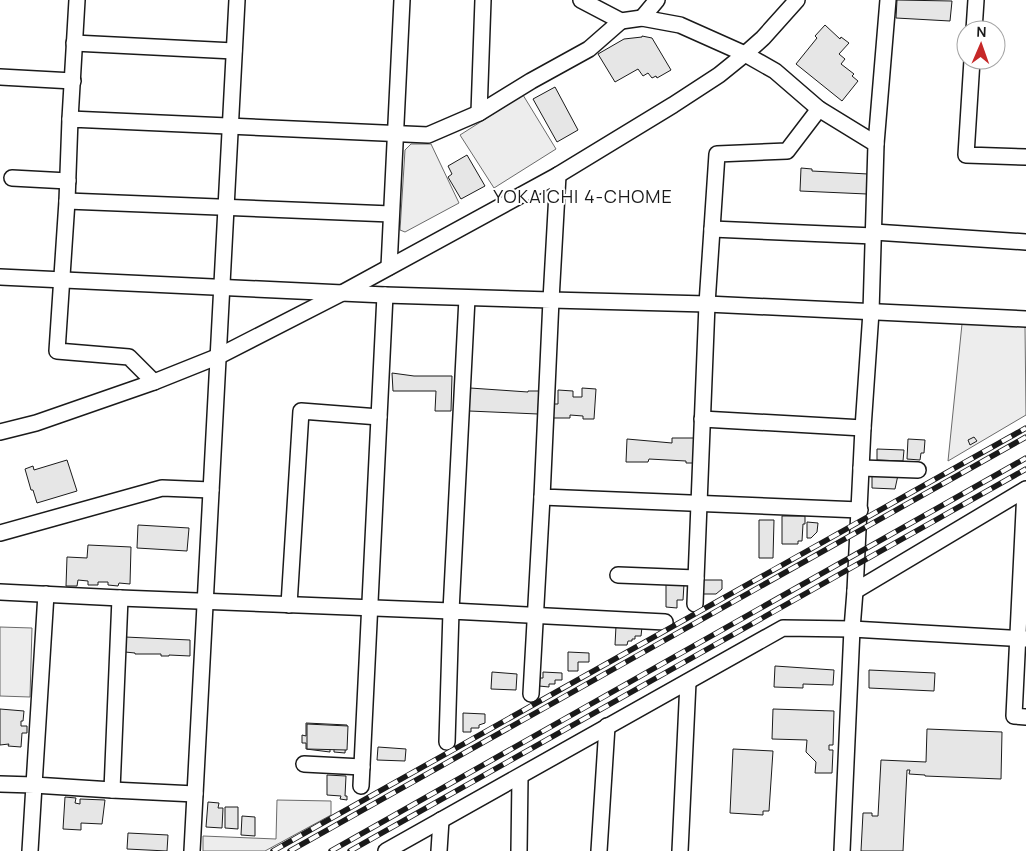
<svg xmlns="http://www.w3.org/2000/svg" width="1026" height="851" viewBox="0 0 1026 851" font-family="Manrope,sans-serif">
<rect width="100%" height="100%" fill="#fff"/>
<g fill="#ededed" stroke="#6a6a6a">
<path d="M523 95 556 149 494 188 460 135Z"/>
<path d="M411 144H431L459 203 405 232 400 230 405 150Z"/>
<path d="M962 324 1025 326 1026 415 948 461Z"/>
<path d="M0 627 32 628 30 697 0 696Z"/>
<path d="M277 800 331 801V815L265 851H203V836L276 839Z"/>
</g>
<g fill="#e6e6e6" stroke="#1a1a1a">
<path d="M897 0 952 1 950 21 896 18Z"/>
<path d="M825 25 840 39 841 37 849 43 839 54 845 59 841 64 854 74 852 76 858 81 842 101 796 64 817 38 815 36Z"/>
<path d="M642 36 652 38 671 70 657 78 656 76 652 78 648 73 643 76 638 69 615 82 598 54 624 39 642 37Z"/>
<path d="M555 87 578 130 557 142 533 99Z"/>
<path d="M467 155 485 186 461 199 448 177 452 174 448 166Z"/>
<path d="M801 168 812 169V171L868 174 867 194 800 191Z"/>
<path d="M392 373 414 376H452L451 411H435L436 391H393Z"/>
<path d="M470 388 528 392V391H539L538 414 469 411Z"/>
<path d="M582 388 596 389 594 419H583V416L570 415V418H552L553 404H558V390L573 391V397H582Z"/>
<path d="M974 437 977 441 970 445 968 440Z"/>
<path d="M672 438H695L693 463H686V461L649 459 648 462H626L627 439 672 443Z"/>
<path d="M908 439 925 440 924 453H921L920 460 907 459Z"/>
<path d="M877 449 904 450 903 461 877 460Z"/>
<path d="M67 460 77 491 37 503 33 490H31L25 469 33 466 34 470Z"/>
<path d="M872 474 898 475 895 489 872 488Z"/>
<path d="M782 516H805V524H803L802 541H798V544H782Z"/>
<path d="M759 520H774L773 558H759Z"/>
<path d="M807 522 818 523 817 532 811 538H807Z"/>
<path d="M138 525 189 528 187 551 137 548Z"/>
<path d="M88 545 131 547 130 584 119 583 118 586 108 585V582H98V585H88V581L78 580 77 586H66L67 557 87 558Z"/>
<path d="M702 580H722V589L716 594H702Z"/>
<path d="M666 584H684L683 600H677V608L666 607Z"/>
<path d="M616 626 642 627 641 636H635V639H632V641H628L627 645H615Z"/>
<path d="M125 637 190 640V656L169 655V656H161V654H135V653L125 652Z"/>
<path d="M568 652 589 653V662H578V671H568Z"/>
<path d="M775 666 834 670 833 685 803 684V688L774 687Z"/>
<path d="M869 670 935 673 934 691 869 688Z"/>
<path d="M492 672 517 674 516 690 491 689Z"/>
<path d="M543 672 562 673V680H555V684H549V687L539 686 540 678H543Z"/>
<path d="M0 709 24 711 23 721H21V726H27V733H22L21 747 8 746 9 744 0 745Z"/>
<path d="M773 709 834 711 833 745H829V750H833L832 773H815L816 762 806 752 807 740 772 739Z"/>
<path d="M463 713 485 714V723L479 725V728H471V732H463Z"/>
<path d="M306 723 347 725 345 753 334 752V746H330V752L306 749V743H302V735L306 736Z"/>
<path d="M307 724 348 726 347 750 307 749Z"/>
<path d="M927 729 1002 732 1001 779 925 776V775L909 774 910 770H907L903 851H861L863 813H872V816H878L881 760 926 762Z"/>
<path d="M378 747 406 749 405 761 377 760Z"/>
<path d="M733 749 773 751 769 811H763V815L730 813Z"/>
<path d="M327 775 346 776 345 796H347V800L340 799 341 796 327 795Z"/>
<path d="M65 797 76 798 75 803 80 804V799L105 800 102 824 81 823V830L63 829Z"/>
<path d="M208 802 219 803 218 808H223L222 828 206 827Z"/>
<path d="M225 807H238V829L225 828Z"/>
<path d="M242 816 255 817V836L241 835Z"/>
<path d="M128 833 168 835 167 851 127 849Z"/>
</g>
<g fill="none" stroke-linecap="round" stroke-linejoin="round">
<defs>
<g id="minor">
<path d="M581 0 621 21 642 18 680 25 745 54 775 71 819 109 876 144 871 312 863 428 855 591 852 629 842 851"/>
<path d="M642 18 657 0"/>
<path d="M974 30 976 0"/>
<path d="M74 43 234 51"/>
<path d="M972 60 966 155 1026 157"/>
<path d="M0 77 73 81"/>
<path d="M479 113 483 0"/>
<path d="M70 119 77 0"/>
<path d="M876 144 888 0"/>
<path d="M558 175 551 300 707 304 1026 319"/>
<path d="M12 178 68 181"/>
<path d="M67 201 391 214"/>
<path d="M712 229 874 236"/>
<path d="M874 232 1026 242"/>
<path d="M389 267 402 0"/>
<path d="M0 277 385 295 551 300 542 497 860 510"/>
<path d="M154 382 129 357 57 351 67 201 70 119 428 135 479 113 531 81 589 49 621 21"/>
<path d="M702 419 863 428"/>
<path d="M0 432 36 423 154 382 219 356 342 293 558 175 673 105 719 75 745 54 763 38 797 0"/>
<path d="M861 468 918 470"/>
<path d="M1025 490 1014 716 1026 717"/>
<path d="M0 533 162 488 211 490"/>
<path d="M618 575 696 578"/>
<path d="M855 591 1026 489"/>
<path d="M0 592 120 598 451 611 467 298"/>
<path d="M46 594 34 785 112 790 120 598"/>
<path d="M695 604 707 304 717 154 787 151 819 109"/>
<path d="M289 605 301 411 379 417"/>
<path d="M531 694 542 497"/>
<path d="M447 742 451 611 665 622"/>
<path d="M304 764 362 767"/>
<path d="M0 784 34 785 30 851"/>
<path d="M361 786 385 295"/>
<path d="M112 790 195 794"/>
<path d="M192 851 237 0"/>
<path d="M386 851 783 628 852 629 1026 639"/>
<path d="M439 851 441 820"/>
<path d="M519 851 520 777"/>
<path d="M599 851 607 726"/>
<path d="M680 851 688 682"/>
</g>
</defs>
<use href="#minor" stroke="#1a1a1a" stroke-width="18"/>
<use href="#minor" stroke="#fff" stroke-width="15"/>
<defs>
<g id="rail">
<path d="M273 851 1026 428"/>
<path d="M290 851 1026 437"/>
<path d="M331 851 1026 458"/>
<path d="M350 851 1026 469"/>
</g>
</defs>
<use href="#rail" stroke="#1a1a1a" stroke-width="5.5"/>
<use href="#rail" stroke="#fff" stroke-width="4" stroke-dasharray="11" stroke-linecap="butt"/>
</g>
<g text-anchor="middle" stroke-width="4" stroke-linejoin="round" paint-order="stroke">
<g font-size="18" letter-spacing="1" fill="#1a1a1a" stroke="#fff">
<text x="583" y="203">YOKAICHI 4-CHOME</text>
</g>
</g>
<g transform="translate(981 45) rotate(2)"><circle r="24" fill="#ffffff" stroke="#a3a3a3"/>
<path d="M0-4L9 19L0 12L-9 19Z" fill="#c62828"/>
<text y="-8" font-size="14" font-weight="bold" text-anchor="middle" fill="#1a1a1a">N</text>
</g>
</svg>
